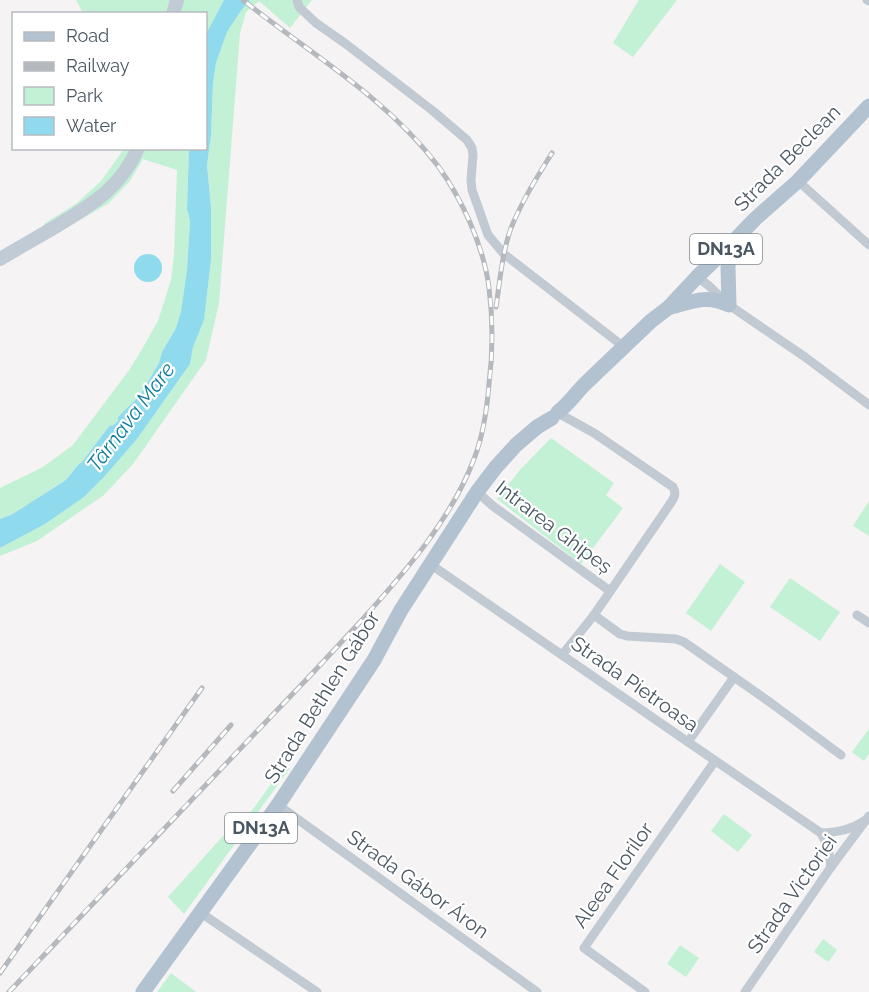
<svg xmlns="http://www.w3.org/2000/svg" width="869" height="992" viewBox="0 0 869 992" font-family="Raleway,sans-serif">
<rect width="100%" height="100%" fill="#f5f3f3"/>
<g fill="#c3f1d5">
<path d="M76 0H224L206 34V14L83 13Z"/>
<path d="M250 0H312L290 28 259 1 246 12 240 33 219 303 206 360 133 464 104 495 37 541 0 556V548L45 524 84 497 104 477 137 439 190 364 193 347 204 319 211 260V207L207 165 211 136 213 83 216 63 227 32 240 12Z"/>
<path d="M639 0H677L633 57 613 43Z"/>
<path d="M124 149H189L187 209 190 221 187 270 181 311 176 328 162 352 159 363 140 395 118 417V421L112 426 110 425 82 462 78 465 66 480 11 515 0 519V488L43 467 73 445 130 369 145 344 158 321 171 280 174 254 177 170 143 159 130 181 109 203 51 237 44 224 77 203 101 181Z"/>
<path d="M551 438 614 483 606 495 623 508 581 564 497 499 519 471Z"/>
<path d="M869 501V536L853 526Z"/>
<path d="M720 564 745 582 711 631 686 613Z"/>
<path d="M790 578 840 612 820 641 770 607Z"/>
<path d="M869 729V754L864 761 852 752Z"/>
<path d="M284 766 290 768 184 914 168 897 223 836 235 834Z"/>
<path d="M724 814 752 835 738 852 711 831Z"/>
<path d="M823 939 837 950 828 962 814 952Z"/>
<path d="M680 945 699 958 686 977 667 964Z"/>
<path d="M171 973 196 992H157Z"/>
</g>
<g fill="#90daee">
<path d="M224 0H250L240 12 227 32 216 63 213 83 211 136 207 165 211 207V260L204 320 193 347 190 364 137 439 104 477 84 497 45 524 0 548V519L11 515 66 480 78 465 82 462 110 425 112 426 118 421V417L140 395 159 363 162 352 176 328 181 311 187 270 190 221 187 209 189 149 206 148V34Z"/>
<circle cx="148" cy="268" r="14"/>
</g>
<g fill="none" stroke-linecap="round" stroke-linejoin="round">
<g stroke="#c1cad2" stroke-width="9">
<path d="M297 0 299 7 316 23 346 44 433 111 467 140 472 148 473 155 471 180 472 190 488 235 504 254 624 347"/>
<path d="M867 0 869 1"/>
<path d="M798 181 869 245"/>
<path d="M697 277 708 285 729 305 805 357 869 405"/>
<path d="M558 413 594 433 673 487C677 494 674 498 670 504L594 615 562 655"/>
<path d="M477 492 493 506 610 591"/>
<path d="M430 564 688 742 821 833 828 847 831 867"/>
<path d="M594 615 620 634 627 636 676 639 684 642 771 703 841 755"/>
<path d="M857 615 869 623"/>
<path d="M688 742 734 677"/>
<path d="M278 805 537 992"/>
<path d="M821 833C837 832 851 830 864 821"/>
<path d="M201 913 317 992"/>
<path d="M645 992 584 948 715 761"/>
<path d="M745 992 831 867 869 816"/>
</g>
<g stroke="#c1cbd6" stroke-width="14">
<path d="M173 14 177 0"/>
<path d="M0 259C20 247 40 236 60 224 94 203 121 187 138 148"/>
</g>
<g stroke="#b3c2d1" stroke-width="15">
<path d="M668 308C691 302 706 294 729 305L728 267 730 245"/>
<path d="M558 412C570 403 577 391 588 381L651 321 668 308 697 277 730 245 755 219 798 181 869 106"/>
<path d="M143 992 278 805 374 660 401 610 477 492 496 467 516 445 537 427 552 418"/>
</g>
<defs>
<g id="rail">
<path d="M496 307C500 281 502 253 511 228 522 201 537 177 552 153"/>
<path d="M173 791 231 725"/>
<path d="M0 973 202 688"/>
<path d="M9 992C92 904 176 816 260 728 294 693 328 657 361 621 404 573 451 520 474 459 483 436 487 409 489 384 493 352 493 320 489 288 484 247 462 199 438 166 386 97 309 53 243 0"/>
</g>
</defs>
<use href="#rail" stroke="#b5b8bd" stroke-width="5"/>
<use href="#rail" stroke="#fff" stroke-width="3" stroke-dasharray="9" stroke-linecap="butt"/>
</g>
<g text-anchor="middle" stroke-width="4.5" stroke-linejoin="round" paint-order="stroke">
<g fill="#fff" stroke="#808990" stroke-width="1.5">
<rect x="690" y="234" width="72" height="30" rx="4.5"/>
<rect x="225" y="813" width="72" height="30" rx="4.5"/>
</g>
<g font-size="18" font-weight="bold" fill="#4a5661">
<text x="726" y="255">DN13A</text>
<text x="261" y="834">DN13A</text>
</g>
<g font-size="20" fill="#4a5661" stroke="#fff">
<text transform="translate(787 158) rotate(-45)" y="7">Strada Beclean</text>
<text transform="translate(554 527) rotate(37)" y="7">Intrarea Ghipeș</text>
<text transform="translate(635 684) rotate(35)" y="7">Strada Pietroasa</text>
<text transform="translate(322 697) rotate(-58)" y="7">Strada Bethlen Gábor</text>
<text transform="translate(613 875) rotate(-55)" y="7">Aleea Florilor</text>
<text transform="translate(418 884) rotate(36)" y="7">Strada Gábor Áron</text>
<text transform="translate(792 894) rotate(-55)" y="7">Strada Victoriei</text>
</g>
<g font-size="21" font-style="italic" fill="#0c7c9b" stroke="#fff">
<text transform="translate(131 417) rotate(-53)" y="7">Târnava Mare</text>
</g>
</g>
<rect x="12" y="12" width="195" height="138" fill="#ffffff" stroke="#b7bbc0" stroke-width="1.5"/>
<rect x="24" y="32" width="30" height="9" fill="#b3c2d1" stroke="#b7bbc0" stroke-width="1.5"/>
<text x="66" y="42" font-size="18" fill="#4a5661">Road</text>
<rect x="24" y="62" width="30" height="9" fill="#b5b8bd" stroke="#b7bbc0" stroke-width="1.5"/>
<text x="66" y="72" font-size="18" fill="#4a5661">Railway</text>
<rect x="24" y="87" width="30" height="18" fill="#c3f1d5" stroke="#b7bbc0" stroke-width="1.5"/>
<text x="66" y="102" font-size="18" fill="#4a5661">Park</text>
<rect x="24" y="117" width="30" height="18" fill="#90daee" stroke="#b7bbc0" stroke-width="1.5"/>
<text x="66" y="132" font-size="18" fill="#4a5661">Water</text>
</svg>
